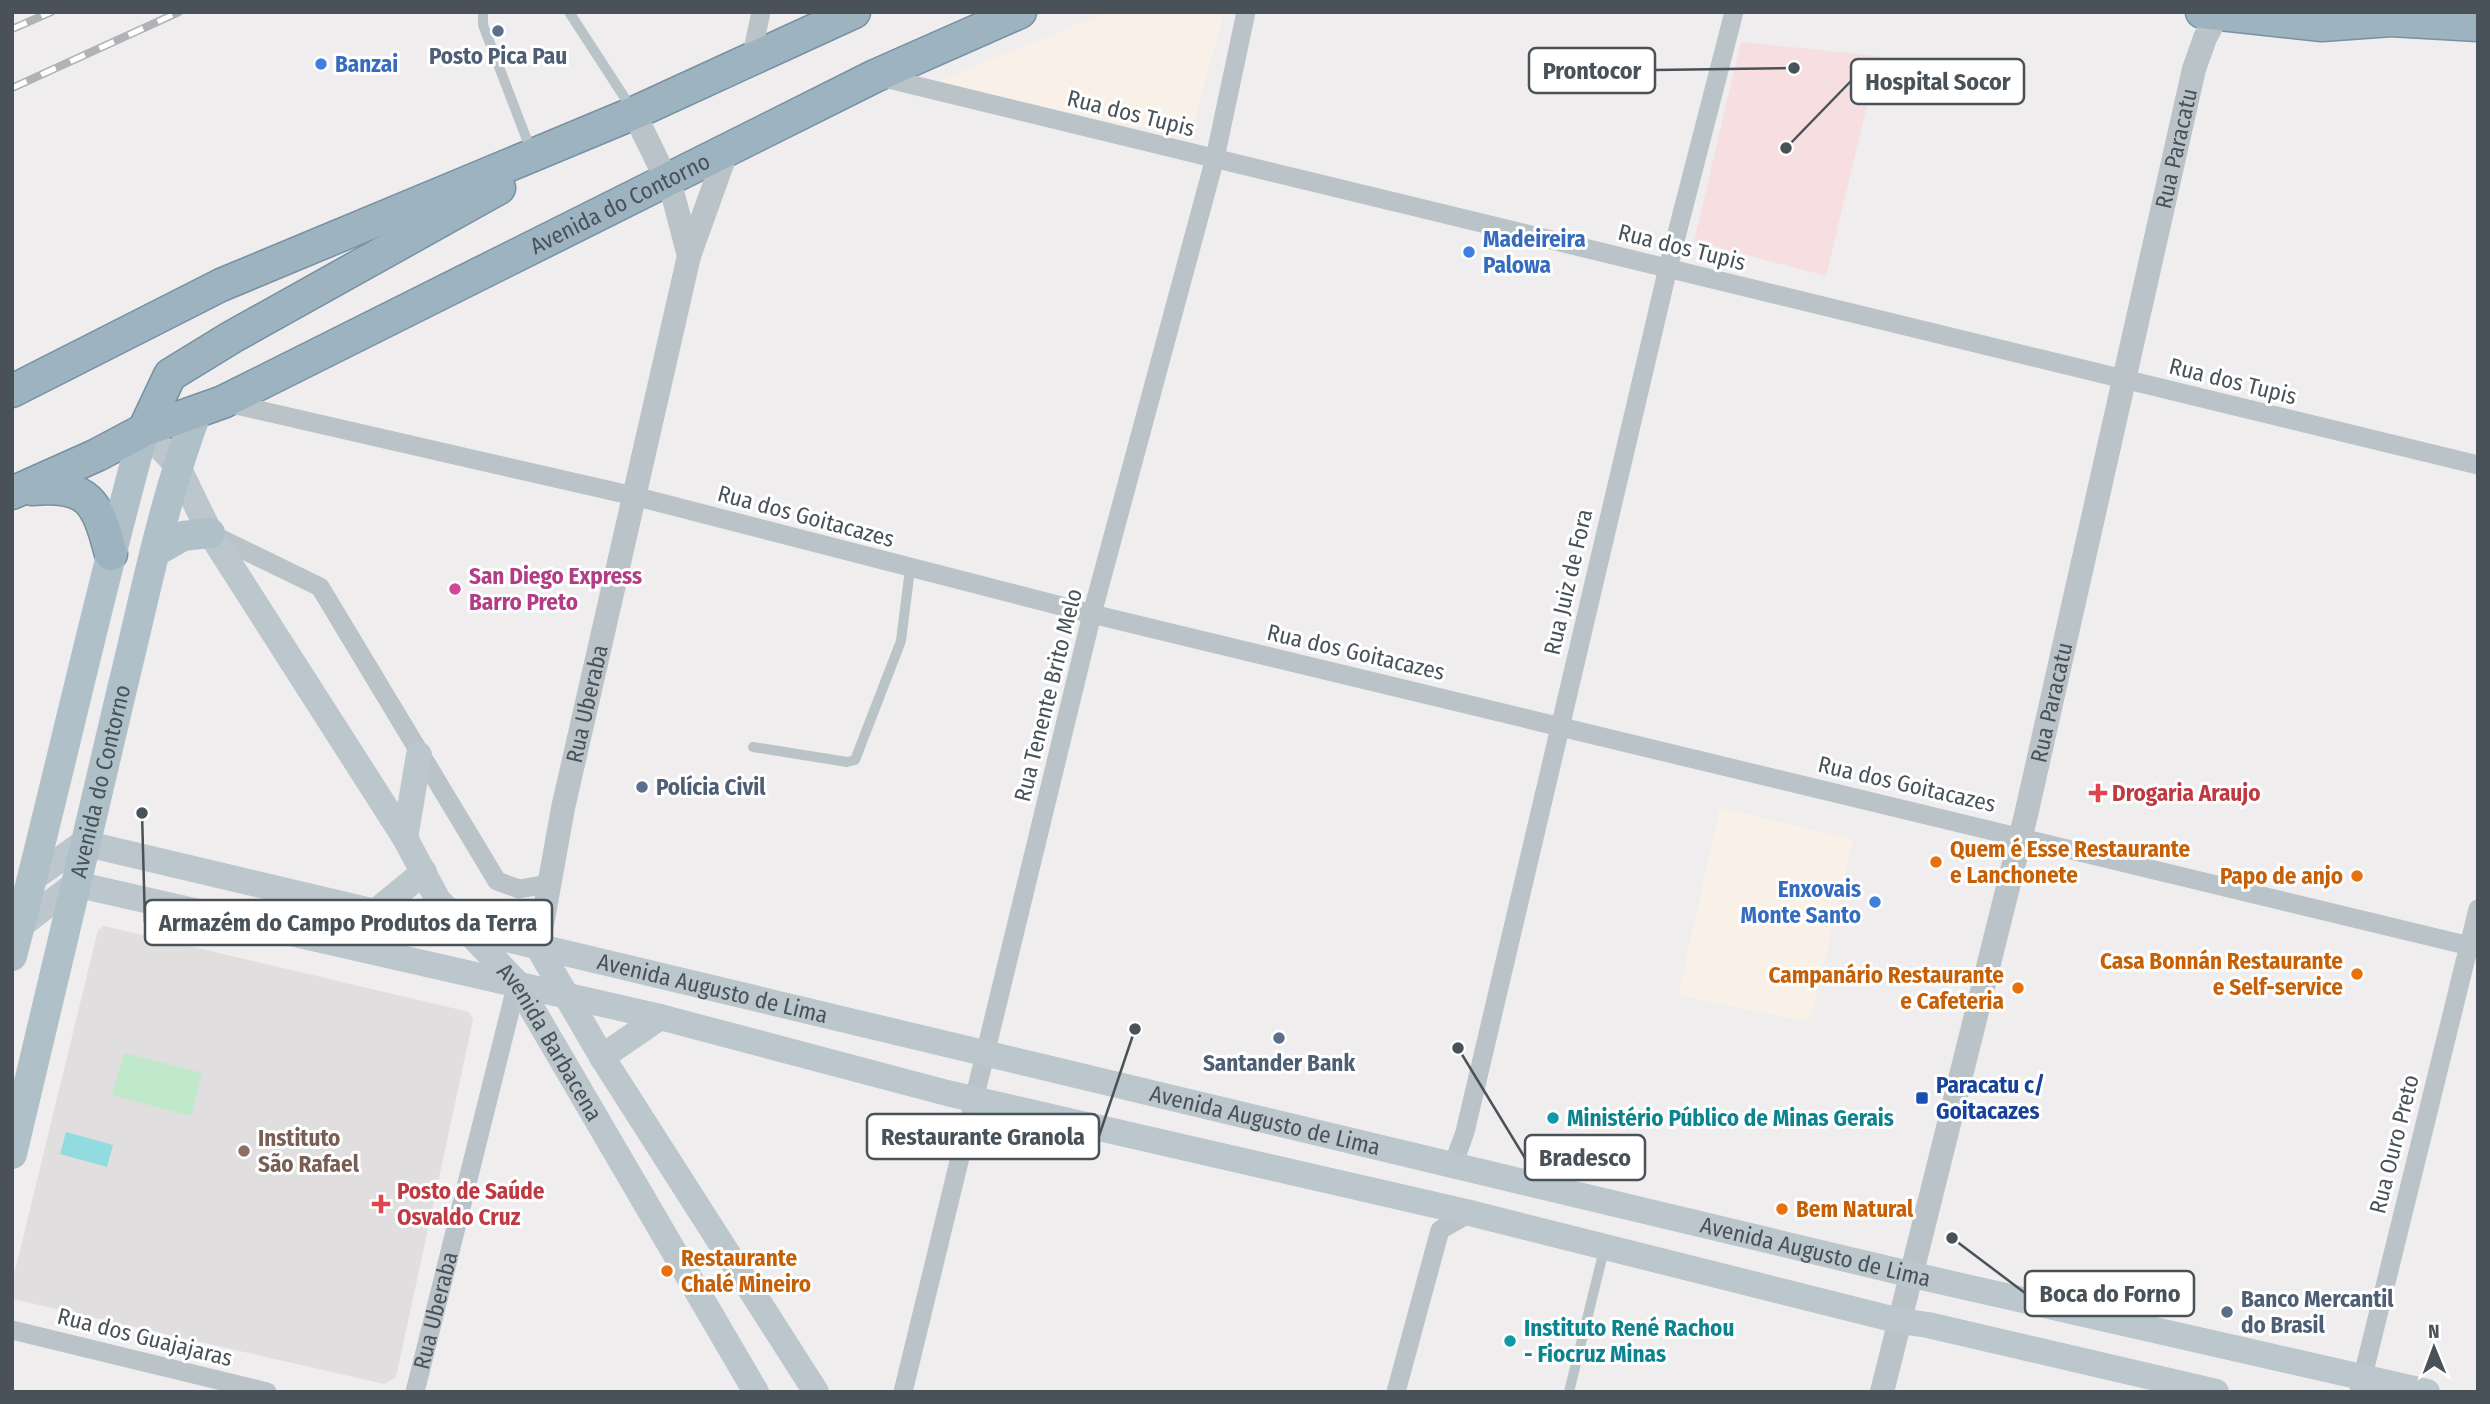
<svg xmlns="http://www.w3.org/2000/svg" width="2490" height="1404" viewBox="0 0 2490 1404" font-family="'Fira Sans Condensed',sans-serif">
<rect width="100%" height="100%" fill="#efeded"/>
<g fill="#f9f1e7">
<path d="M1107 12H1224L1190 137 930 85Z"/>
<path d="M1720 808 1853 839 1812 1013 1805 1021 1678 995Z"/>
</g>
<path fill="#e0dedf" d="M104 926 469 1012 473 1020 396 1377 384 1384 13 1299 12 1283 98 930Z"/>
<path fill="#f7dfe1" d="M1741 42 1879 56 1826 276 1694 241Z"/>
<path fill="#c0e8ca" d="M124 1053 202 1073 191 1116 112 1095Z"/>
<path fill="#92dbe0" d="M66 1132 113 1145 107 1167 60 1154Z"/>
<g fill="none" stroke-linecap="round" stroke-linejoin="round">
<defs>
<g id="trunk">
<path d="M2202 12 2322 25 2391 20 2478 25"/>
<path d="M12 391 221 285 634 113 854 12"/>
<path d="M144 430 170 375 232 337 499 188"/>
<path d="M32 489C89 484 97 501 111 554"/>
<path id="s7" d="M12 493 97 455 144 430 223 402 875 76 1020 12"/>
</g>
</defs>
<use href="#trunk" stroke="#7691a2" stroke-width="35"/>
<g stroke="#bac3c8" stroke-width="10">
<path d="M483 12V25L532 153"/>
<path d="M569 12 632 109"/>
<path d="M753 747 847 762 855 760 901 641 910 569"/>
<path d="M1569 1392 1604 1250"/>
</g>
<g stroke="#bac3c8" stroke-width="19">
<path d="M751 59 761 12"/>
<path d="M876 76 2478 465"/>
<path d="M223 402 634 496 1092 614 2478 948"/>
<path d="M211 534 320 587 497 881 519 889 548 884"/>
<path d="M1453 1165 1465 1132 1668 268 1734 12"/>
<path d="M12 1330 267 1392"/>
<path id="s1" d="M415 1392 517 983"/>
<path d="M903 1392 1092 614 1215 158 1246 12"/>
<path d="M1396 1392 1440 1230 1470 1213"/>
<path d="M2359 1392 2478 909"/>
</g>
<g stroke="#bac3c8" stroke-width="24">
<path d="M634 113 672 191 689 256"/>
<path id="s2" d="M538 947 563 808 689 256 727 150"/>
<path id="s3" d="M1882 1392 2026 815 2194 69 2205 38 2219 12"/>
</g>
<g stroke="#bbc6cd" stroke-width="26">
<path id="s4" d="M144 430 177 465 210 533 405 838 438 900 517 983 756 1392"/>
<path d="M405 838 419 755"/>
<path id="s5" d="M31 880 83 843 375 912 469 930 1913 1275 2427 1392"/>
<path d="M375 912 424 872"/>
<path d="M20 926 75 884 660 1017 947 1093 1470 1213 1900 1321 1928 1325 2216 1392"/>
<path d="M538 947 602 1057 816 1392"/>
<path d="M602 1057 660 1017"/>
</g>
<g stroke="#b0c0c9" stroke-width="30">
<path d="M155 552 183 536 210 533"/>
<path d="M12 956C58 781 96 604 144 430"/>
<path id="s6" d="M12 1154C50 999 85 844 122 689 145 596 163 501 197 412"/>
</g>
<use href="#trunk" stroke="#9db3c0" stroke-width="32"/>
<defs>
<g id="rail">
<path d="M12 29 51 12"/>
<path d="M12 88 179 12"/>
</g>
</defs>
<use href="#rail" stroke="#b0b3b6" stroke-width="8"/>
<use href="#rail" stroke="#fff" stroke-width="5" stroke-dasharray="16" stroke-linecap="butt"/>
</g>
<g fill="#5c6f8a" stroke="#fff" stroke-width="2.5">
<circle cx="498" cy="31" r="7"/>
<circle cx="642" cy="787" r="7"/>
<circle cx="1279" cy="1038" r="7"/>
<circle cx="2227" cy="1312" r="7"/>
</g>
<g fill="#3f7fe0" stroke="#fff" stroke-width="2.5">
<circle cx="321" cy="64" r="7"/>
<circle cx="1469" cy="252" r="7"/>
<circle cx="1875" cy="902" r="7"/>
</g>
<circle fill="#d1479c" stroke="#fff" stroke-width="2.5" cx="455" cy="589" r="7"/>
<g fill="#e0444e" stroke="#fff" stroke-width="2.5">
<path d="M2094.5 782.5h7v7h7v7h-7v7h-7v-7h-7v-7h7z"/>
<path d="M377.5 1193.5h7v7h7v7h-7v7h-7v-7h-7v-7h7z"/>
</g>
<g fill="#e8710a" stroke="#fff" stroke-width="2.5">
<circle cx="1936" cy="862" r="7"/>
<circle cx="2357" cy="876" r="7"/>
<circle cx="2357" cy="974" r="7"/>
<circle cx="2018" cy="988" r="7"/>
<circle cx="1782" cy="1209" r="7"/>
<circle cx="667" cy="1271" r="7"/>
</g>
<rect fill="#1a4fb4" stroke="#fff" stroke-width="2.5" x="1915" y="1091" width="14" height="14" rx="3.5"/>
<g fill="#0f9aa8" stroke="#fff" stroke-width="2.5">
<circle cx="1553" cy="1118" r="7"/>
<circle cx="1510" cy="1341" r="7"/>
</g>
<circle fill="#8d6e63" stroke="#fff" stroke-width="2.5" cx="244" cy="1151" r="7"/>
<g text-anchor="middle" stroke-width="6" stroke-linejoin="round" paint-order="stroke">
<g font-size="23" font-weight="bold" fill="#4e5e75" stroke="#fff">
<text x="498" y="64">Posto Pica Pau</text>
<text x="656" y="795" text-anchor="start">Polícia Civil</text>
<text x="1279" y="1071">Santander Bank</text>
<text x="2241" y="1307" text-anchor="start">Banco Mercantil<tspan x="2241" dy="26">do Brasil</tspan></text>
</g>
<g font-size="23" font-weight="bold" fill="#366cbe" stroke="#fff" text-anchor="start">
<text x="335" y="72">Banzai</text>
<text x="1483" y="247">Madeireira<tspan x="1483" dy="26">Palowa</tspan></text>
<text x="1861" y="897" text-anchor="end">Enxovais<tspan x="1861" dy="26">Monte Santo</tspan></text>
</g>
<g font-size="23" fill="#485258" stroke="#fff">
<text transform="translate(1131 113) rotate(14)" y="8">Rua dos Tupis</text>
<text dy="8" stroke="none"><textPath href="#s3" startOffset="1278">Rua Paracatu</textPath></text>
<text dy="8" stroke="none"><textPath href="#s7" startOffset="674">Avenida do Contorno</textPath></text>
<text transform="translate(1682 247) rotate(14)" y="8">Rua dos Tupis</text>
<text transform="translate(2233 381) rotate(14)" y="8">Rua dos Tupis</text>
<text transform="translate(806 516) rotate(15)" y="8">Rua dos Goitacazes</text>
<text transform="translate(1568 582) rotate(-77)" y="8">Rua Juiz de Fora</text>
<text transform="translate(1356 652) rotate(13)" y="8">Rua dos Goitacazes</text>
<text transform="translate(1048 695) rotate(-76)" y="8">Rua Tenente Brito Melo</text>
<text dy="8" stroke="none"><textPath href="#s3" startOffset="710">Rua Paracatu</textPath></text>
<text dy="8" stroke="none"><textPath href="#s2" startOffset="248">Rua Uberaba</textPath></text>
<text dy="8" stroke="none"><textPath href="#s6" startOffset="383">Avenida do Contorno</textPath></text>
<text transform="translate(1907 784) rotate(13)" y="8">Rua dos Goitacazes</text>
<text dy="8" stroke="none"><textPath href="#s5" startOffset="710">Avenida Augusto de Lima</textPath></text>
<text dy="8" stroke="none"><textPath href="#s4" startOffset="738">Avenida Barbacena</textPath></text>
<text dy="8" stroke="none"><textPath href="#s5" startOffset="1278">Avenida Augusto de Lima</textPath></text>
<text transform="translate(2394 1144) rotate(-76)" y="8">Rua Ouro Preto</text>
<text dy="8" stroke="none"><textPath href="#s5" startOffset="1844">Avenida Augusto de Lima</textPath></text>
<text dy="8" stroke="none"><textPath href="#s1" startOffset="84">Rua Uberaba</textPath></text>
<text transform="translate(145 1337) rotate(14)" y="8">Rua dos Guajajaras</text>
</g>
<g font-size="23" font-weight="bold" fill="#b23c85" stroke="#fff" text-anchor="start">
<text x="469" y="584">San Diego Express<tspan x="469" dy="26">Barro Preto</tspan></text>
</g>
<g font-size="23" font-weight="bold" fill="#be3a42" stroke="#fff" text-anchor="start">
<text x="2112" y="801">Drogaria Araujo</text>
<text x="397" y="1199">Posto de Saúde<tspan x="397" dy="26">Osvaldo Cruz</tspan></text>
</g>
<g font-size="23" font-weight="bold" fill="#c56008" stroke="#fff" text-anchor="start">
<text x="1950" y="857">Quem é Esse Restaurante<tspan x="1950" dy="26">e Lanchonete</tspan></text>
<text x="2343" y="884" text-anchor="end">Papo de anjo</text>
<text x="2343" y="969" text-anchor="end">Casa Bonnán Restaurante<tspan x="2343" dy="26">e Self-service</tspan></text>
<text x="2004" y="983" text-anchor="end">Campanário Restaurante<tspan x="2004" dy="26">e Cafeteria</tspan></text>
<text x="1796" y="1217">Bem Natural</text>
<text x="681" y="1266">Restaurante<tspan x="681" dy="26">Chalé Mineiro</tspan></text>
</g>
<g font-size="23" font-weight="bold" fill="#164399" stroke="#fff" text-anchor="start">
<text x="1936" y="1093">Paracatu c/<tspan x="1936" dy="26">Goitacazes</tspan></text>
</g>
<g font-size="23" font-weight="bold" fill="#0d838f" stroke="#fff" text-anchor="start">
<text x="1567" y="1126">Ministério Público de Minas Gerais</text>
<text x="1524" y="1336">Instituto René Rachou<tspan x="1524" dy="26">- Fiocruz Minas</tspan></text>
</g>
<g font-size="23" font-weight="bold" fill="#785e54" stroke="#fff" text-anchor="start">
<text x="258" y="1146">Instituto<tspan x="258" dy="26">São Rafael</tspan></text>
</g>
</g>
<path fill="none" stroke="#485258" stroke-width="2.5" d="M1794 68L1655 70M1786 148L1851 81M142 813L145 923M1135 1029L1099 1136M1458 1048L1525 1158M1952 1238L2025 1293"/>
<g fill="#485258" stroke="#fff" stroke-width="2.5">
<circle cx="1794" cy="68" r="7"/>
<circle cx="1786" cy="148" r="7"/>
<circle cx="142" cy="813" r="7"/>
<circle cx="1135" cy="1029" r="7"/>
<circle cx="1458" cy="1048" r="7"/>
<circle cx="1952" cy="1238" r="7"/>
</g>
<g fill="#fff" stroke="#485258" stroke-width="2.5">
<rect x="1529" y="48" width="126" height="45" rx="7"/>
<rect x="1851" y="59" width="173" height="45" rx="7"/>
<rect x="145" y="900" width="407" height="45" rx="7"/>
<rect x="867" y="1114" width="232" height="45" rx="7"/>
<rect x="1525" y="1135" width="120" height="45" rx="7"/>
<rect x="2025" y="1271" width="169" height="45" rx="7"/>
</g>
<g font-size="24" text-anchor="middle" font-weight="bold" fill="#485258">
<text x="1592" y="79">Prontocor</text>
<text x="1938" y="90">Hospital Socor</text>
<text x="348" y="931">Armazém do Campo Produtos da Terra</text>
<text x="983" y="1145">Restaurante Granola</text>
<text x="1585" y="1166">Bradesco</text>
<text x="2110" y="1302">Boca do Forno</text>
</g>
<rect width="2490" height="1404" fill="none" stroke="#485258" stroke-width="28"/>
<g transform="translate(2434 1348) rotate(359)" stroke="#ffffff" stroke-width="5" paint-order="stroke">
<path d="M0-5L12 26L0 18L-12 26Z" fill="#485258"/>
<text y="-10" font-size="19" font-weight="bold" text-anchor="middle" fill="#485258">N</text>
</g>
</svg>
